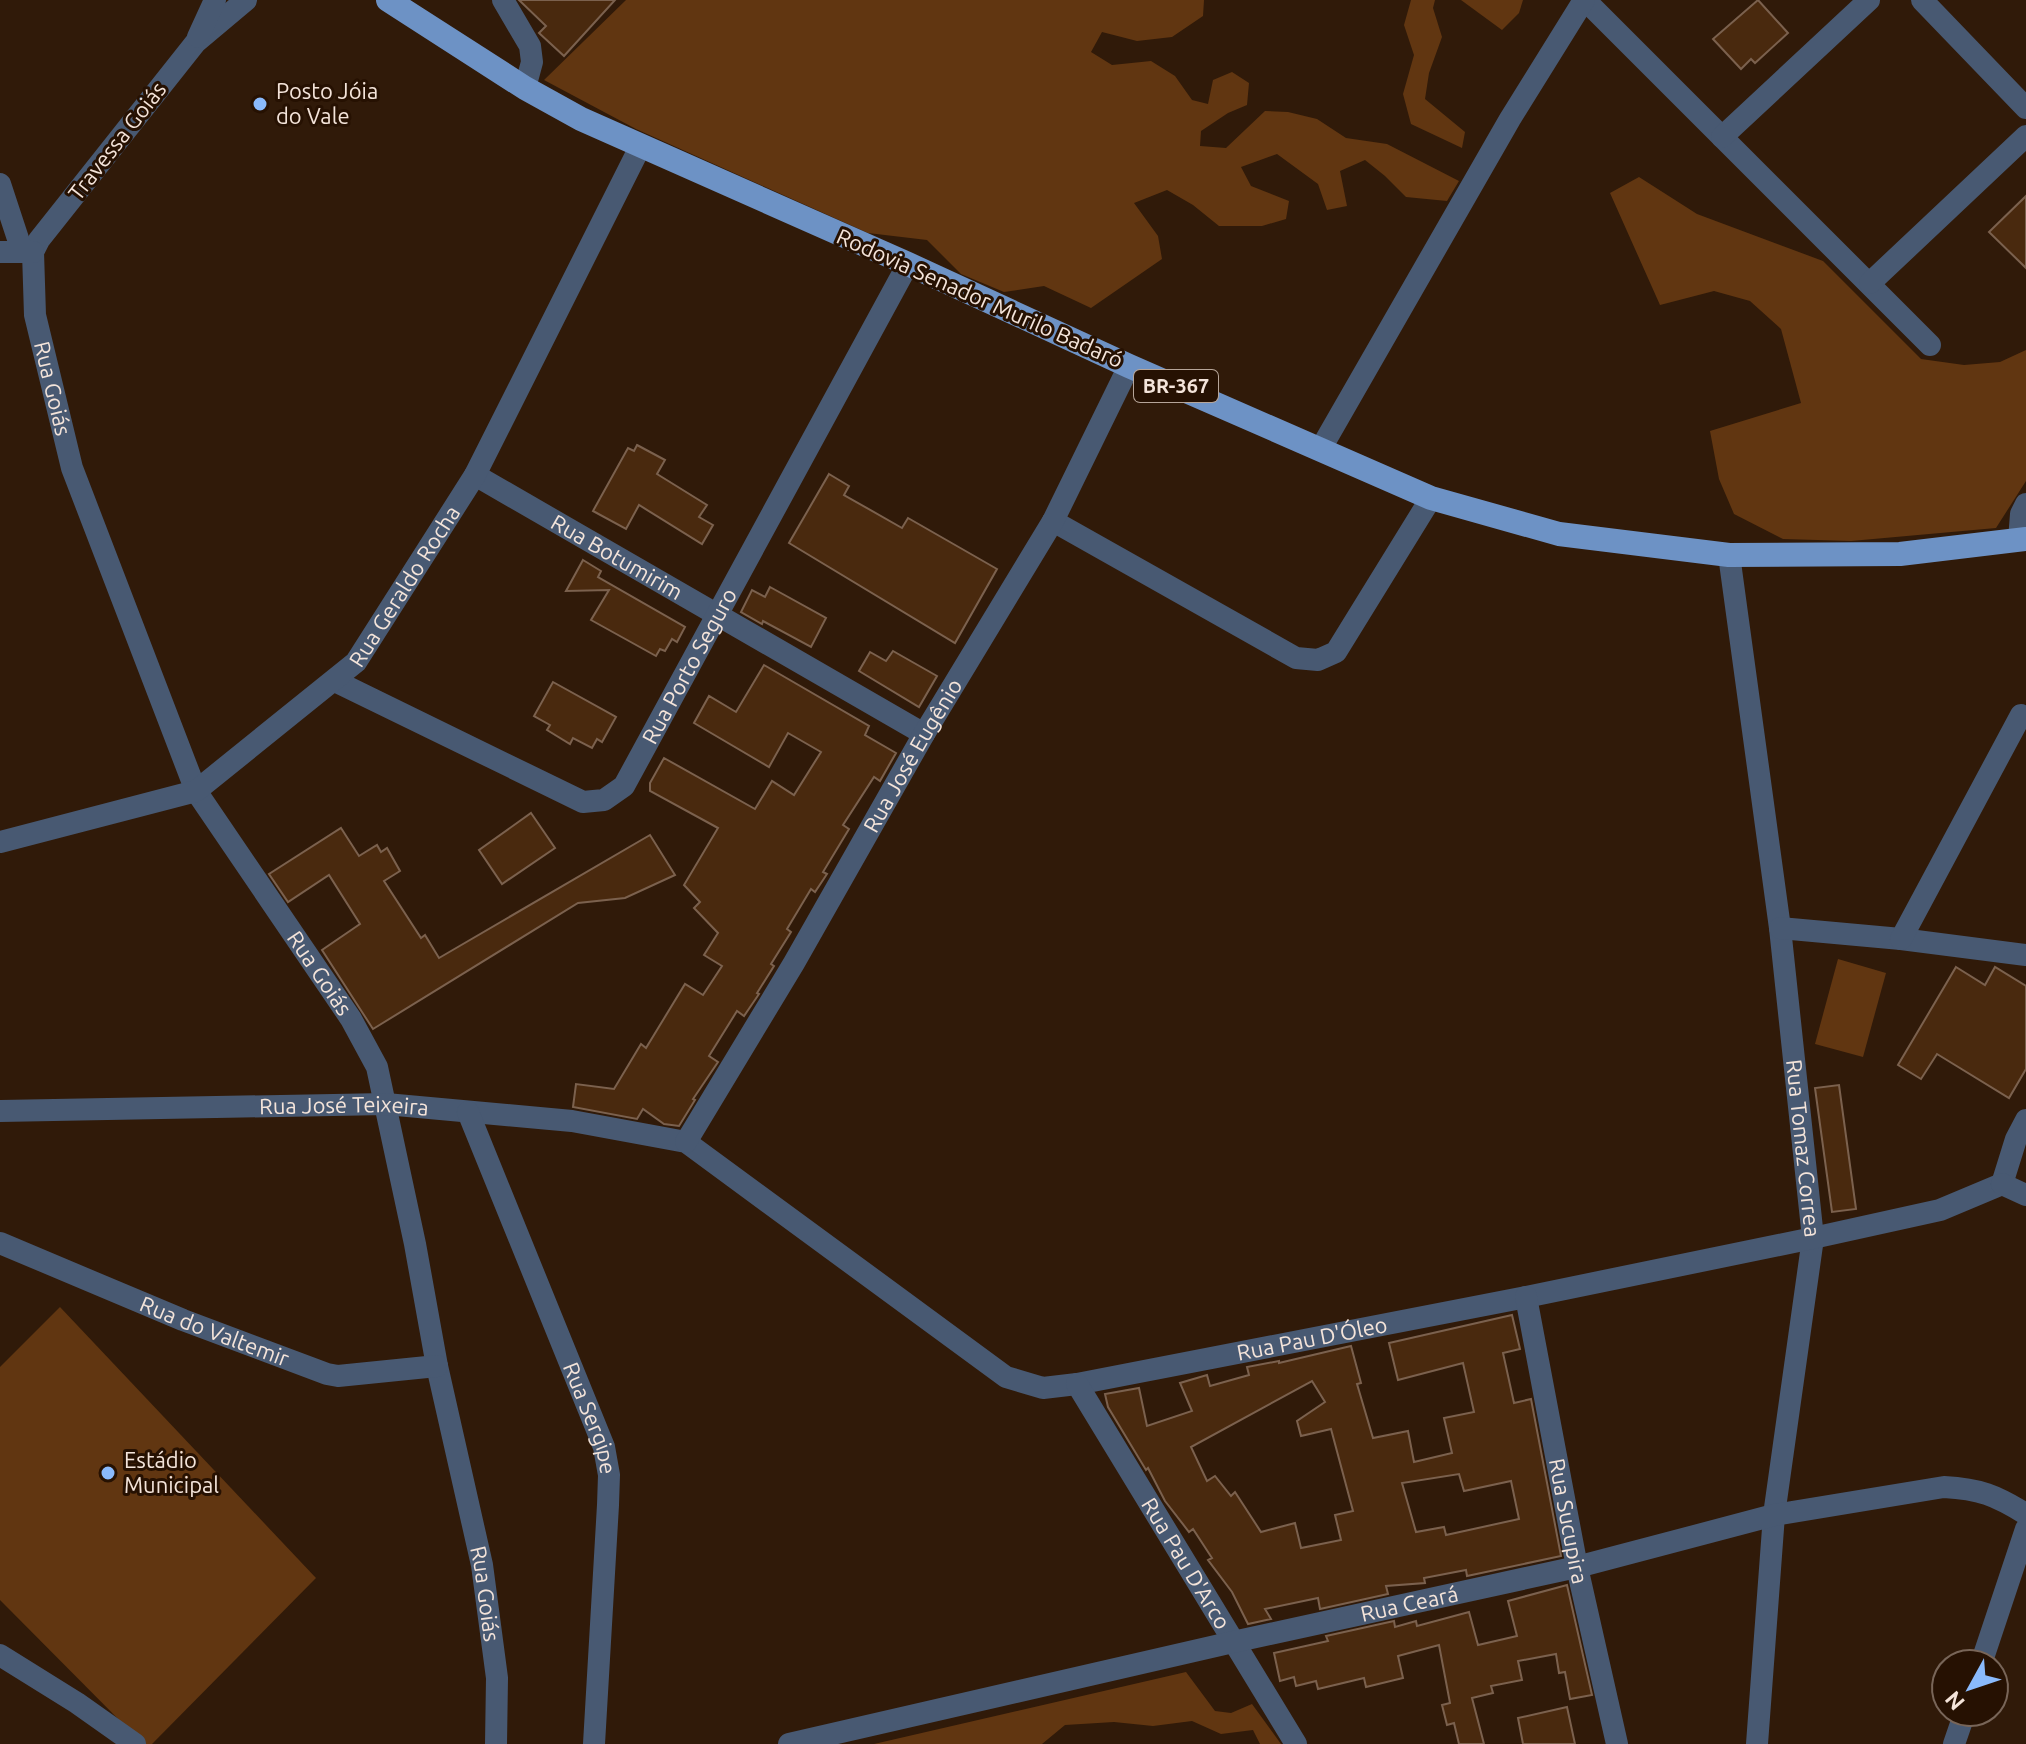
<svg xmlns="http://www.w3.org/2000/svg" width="2026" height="1744" viewBox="0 0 2026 1744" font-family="Ubuntu,sans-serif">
<rect width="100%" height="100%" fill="#301a09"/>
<g fill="#613611">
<path d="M626 0H1204L1203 16 1172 37 1137 41 1102 32 1091 52 1112 65 1151 61 1175 76 1192 100 1208 104 1213 80 1232 72 1249 83 1247 105 1228 113 1201 131 1200 146 1226 148 1265 111 1288 112 1317 119 1346 138 1387 144 1459 181 1447 201 1406 197 1385 176 1365 160 1340 171 1347 206 1327 210 1318 184 1277 154 1241 167 1251 186 1289 201 1286 219 1262 226H1219L1193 205 1167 190 1134 203 1158 236 1162 259 1091 308 1044 286 1004 292 961 274 927 240 868 233 636 129 544 80Z"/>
<path d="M1411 0H1435L1433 8 1442 37 1429 73 1425 99 1465 132 1462 148 1411 124 1403 94 1414 55 1404 25Z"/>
<path d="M1461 0H1523L1519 13 1502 30Z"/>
<path d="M1639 177 1697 214 1823 261 1921 359 1964 365 2000 362 2026 350V481L1996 528 1851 541 1783 539 1734 514 1719 479 1710 431 1801 403 1781 329 1750 301 1714 291 1660 305 1610 193Z"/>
<path d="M1838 959 1886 973 1863 1057 1815 1044Z"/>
<path d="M60 1307 316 1578 152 1744H143L0 1600V1367Z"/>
<path d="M1186 1672 1215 1711 1231 1713 1252 1704 1281 1744H1260L1253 1730 1221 1734 1192 1721 1153 1726 1114 1722 1065 1725 1042 1744H874Z"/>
</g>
<g fill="#49290e" stroke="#7b614e" stroke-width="2" fill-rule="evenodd">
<path d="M519 0H615L564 56 539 33 546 26Z"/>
<path d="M1758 0 1788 33 1755 63 1751 59 1741 69 1713 39Z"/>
<path d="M2026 196V268L1989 232Z"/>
<path d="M637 445 665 460 657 474 707 505 699 517 713 525 702 544 639 505 626 529 593 511 628 448 634 451Z"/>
<path d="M829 474 849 486 844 495 902 528 908 518 997 569 955 643 789 543Z"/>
<path d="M583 560 601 571 598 577 685 627 677 642 672 639 665 651 660 649 656 656 591 620 609 590 566 591Z"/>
<path d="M770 587 826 618 811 647 763 621 762 624 741 612 752 590 765 597Z"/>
<path d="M893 651 937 676 919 707 859 671 870 652 886 661Z"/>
<path d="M764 665 869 726 865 735 896 753 880 781 874 777 843 825 849 829 823 872 827 874 815 892 811 889 787 929 791 932 771 964 774 966 757 993 759 994 744 1016 737 1011 709 1056 718 1062 693 1099 695 1100 679 1126 664 1124 643 1109 637 1119 573 1107 576 1084 614 1089 641 1044 646 1048 685 984 703 995 722 966 704 955 718 933 694 908 700 902 684 885 718 828 650 791V783L664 758 755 809 772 781 794 795 821 752 788 733 769 767 694 723 709 696 736 712Z"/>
<path d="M553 682 616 717 602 742 597 739 592 748 573 738 570 744 547 730 550 725 534 716Z"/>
<path d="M531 813 555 848 502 884 479 850Z"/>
<path d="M341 828 359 856 377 845 381 852 387 848 400 871 384 881 421 938 425 935 439 958 650 835 675 875 625 898 578 903 373 1029 322 950 360 924 329 875 288 902 269 874Z"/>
<path d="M1956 967 1985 985 1995 967 2026 986V1069L2009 1098 1937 1054 1921 1079 1898 1065Z"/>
<path d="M1839 1085 1856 1209 1832 1212 1815 1088Z"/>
<path d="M1512 1315 1520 1349 1503 1353 1514 1403 1531 1399 1561 1556 1467 1576 1466 1570 1424 1578 1425 1583 1386 1586 1388 1594 1320 1609 1318 1598 1265 1609 1271 1619 1248 1624 1232 1592 1208 1560 1212 1558 1193 1529 1189 1532 1165 1501 1148 1468 1146 1470 1108 1407 1105 1394 1139 1388 1147 1426 1192 1411 1180 1383 1207 1375 1210 1386 1249 1375 1247 1367 1279 1361V1363L1351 1346 1361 1383 1357 1384 1373 1438 1408 1431 1414 1462 1452 1453 1444 1418 1474 1412 1463 1363 1398 1380 1389 1343ZM1312 1381 1325 1402 1297 1421 1301 1436 1331 1429 1353 1511 1335 1515 1341 1540 1301 1548 1295 1523 1261 1532 1235 1492 1231 1496 1215 1476 1207 1481 1191 1447ZM1459 1474 1464 1491 1511 1481 1519 1519 1446 1535 1444 1527 1416 1532 1402 1483Z"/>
<path d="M1567 1585 1592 1695 1570 1699 1565 1672 1559 1673 1556 1654 1518 1661 1522 1680 1491 1686 1493 1693 1472 1698 1484 1744H1459L1454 1723 1447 1725 1442 1705 1450 1703 1439 1645 1398 1656 1403 1678 1366 1687 1364 1678 1318 1689 1316 1681 1296 1686 1294 1677 1280 1681 1274 1653 1328 1641 1326 1636 1394 1621 1395 1627 1416 1621 1417 1626 1469 1612 1478 1645 1517 1636 1508 1601Z"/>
<path d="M1567 1707 1575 1744H1523L1518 1718Z"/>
</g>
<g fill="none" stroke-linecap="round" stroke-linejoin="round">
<g stroke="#485972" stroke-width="22">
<path id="s1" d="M246 0 196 42 39 240 33 252 35 315 72 468 196 791 351 1019 377 1067 415 1244 437 1366 482 1565 497 1678 496 1744"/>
<path d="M503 0 530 46 532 62 525 88"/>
<path d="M1585 0 1930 345"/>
<path d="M1922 0 2026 108"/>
<path d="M198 37 215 0"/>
<path d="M1722 137 1869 0"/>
<path d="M0 184 22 251"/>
<path d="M0 252H33"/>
<path d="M1870 283 2026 136"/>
<path d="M1320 450 1510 119 1584 0"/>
<path id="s2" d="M475 475 924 734"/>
<path d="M1053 521 1296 658 1318 660 1336 652 1431 498"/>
<path d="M2019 540 2021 514 2026 504"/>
<path id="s3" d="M1729 555 1780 928 1813 1238 1774 1515 1757 1744"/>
<path id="s4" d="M335 681 583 802 604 800 624 786 908 264"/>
<path id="s5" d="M0 842 196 791 356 662 475 475 640 147"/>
<path d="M1780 928 1901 939 2026 955"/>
<path d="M1901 939 2021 715"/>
<path id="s6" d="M0 1111 386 1104 572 1121 686 1142 1006 1377 1043 1388 1077 1384 1526 1297 1813 1238 1940 1210 2002 1184"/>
<path id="s7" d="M468 1112 604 1447 609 1475 608 1505 594 1744"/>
<path id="s8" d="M686 1142 794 963 924 734 1053 521 1129 366"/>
<path d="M2002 1184 2016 1139 2026 1120"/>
<path d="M2002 1184 2026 1195"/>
<path id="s9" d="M0 1243 183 1320 327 1374 338 1376 437 1366"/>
<path id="s10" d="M1526 1297 1577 1567 1617 1744"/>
<path id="s11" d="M1077 1384 1296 1744"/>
<path d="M0 1655 77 1703 135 1744"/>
<path d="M1981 1664 2026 1529"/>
<path id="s12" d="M789 1744 1233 1642 1577 1567 1774 1515 1944 1487C1980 1489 1995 1495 2026 1514"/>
<path d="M1954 1744 1965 1712"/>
</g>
<path stroke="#6d92c5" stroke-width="24" d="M388 0 525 88 581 119 908 264 1129 366 1431 498 1559 534 1729 555 1900 554 2026 539"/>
</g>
<g fill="#8abafc" stroke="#261102" stroke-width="3">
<circle cx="260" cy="104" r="8"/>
<circle cx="108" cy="1473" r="8"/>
</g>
<g text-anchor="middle" stroke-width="6" stroke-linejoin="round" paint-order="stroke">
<rect fill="#261102" stroke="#b6a599" stroke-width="2" x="1134" y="370" width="84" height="32" rx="6"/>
<g font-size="20" font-weight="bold" fill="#f4e4da">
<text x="1176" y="393">BR-367</text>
</g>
<g font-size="22" fill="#f4e4da" stroke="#261102" text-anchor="start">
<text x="276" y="99">Posto Jóia<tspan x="276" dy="25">do Vale</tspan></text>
<text x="124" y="1468">Estádio<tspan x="124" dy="25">Municipal</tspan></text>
</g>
<g font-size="22" fill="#f4e4da" stroke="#261102">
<text transform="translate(117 141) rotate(-52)" y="8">Travessa Goiás</text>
<text transform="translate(980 298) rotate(24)" y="8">Rodovia Senador Murilo Badaró</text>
<text dy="8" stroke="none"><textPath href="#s1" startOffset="470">Rua Goiás</textPath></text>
<text dy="8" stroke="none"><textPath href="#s2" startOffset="164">Rua Botumirim</textPath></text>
<text dy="8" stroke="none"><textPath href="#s5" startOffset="498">Rua Geraldo Rocha</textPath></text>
<text dy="8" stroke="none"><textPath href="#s4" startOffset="458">Rua Porto Seguro</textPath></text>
<text dy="8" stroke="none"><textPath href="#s8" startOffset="448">Rua José Eugênio</textPath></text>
<text dy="8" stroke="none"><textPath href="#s1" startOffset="1118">Rua Goiás</textPath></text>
<text dy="8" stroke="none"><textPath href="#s6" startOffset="344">Rua José Teixeira</textPath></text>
<text dy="8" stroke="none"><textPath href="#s3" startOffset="598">Rua Tomaz Correa</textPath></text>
<text dy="8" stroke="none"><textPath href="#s9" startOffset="232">Rua do Valtemir</textPath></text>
<text dy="8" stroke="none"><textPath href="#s6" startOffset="1398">Rua Pau D'Óleo</textPath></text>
<text dy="8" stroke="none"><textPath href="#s7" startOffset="330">Rua Sergipe</textPath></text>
<text dy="8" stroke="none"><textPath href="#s10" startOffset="228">Rua Sucupira</textPath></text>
<text dy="8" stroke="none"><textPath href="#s11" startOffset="210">Rua Pau D'Arco</textPath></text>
<text dy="8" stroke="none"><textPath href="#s1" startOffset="1766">Rua Goiás</textPath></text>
<text dy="8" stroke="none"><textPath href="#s12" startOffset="636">Rua Ceará</textPath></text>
</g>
</g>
<g transform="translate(1970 1688) rotate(230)"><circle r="38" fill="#261102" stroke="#786558" stroke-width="2"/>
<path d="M0-6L14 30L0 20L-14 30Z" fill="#8abafc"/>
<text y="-12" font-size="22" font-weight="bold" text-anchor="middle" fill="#f4e4da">N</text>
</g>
</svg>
